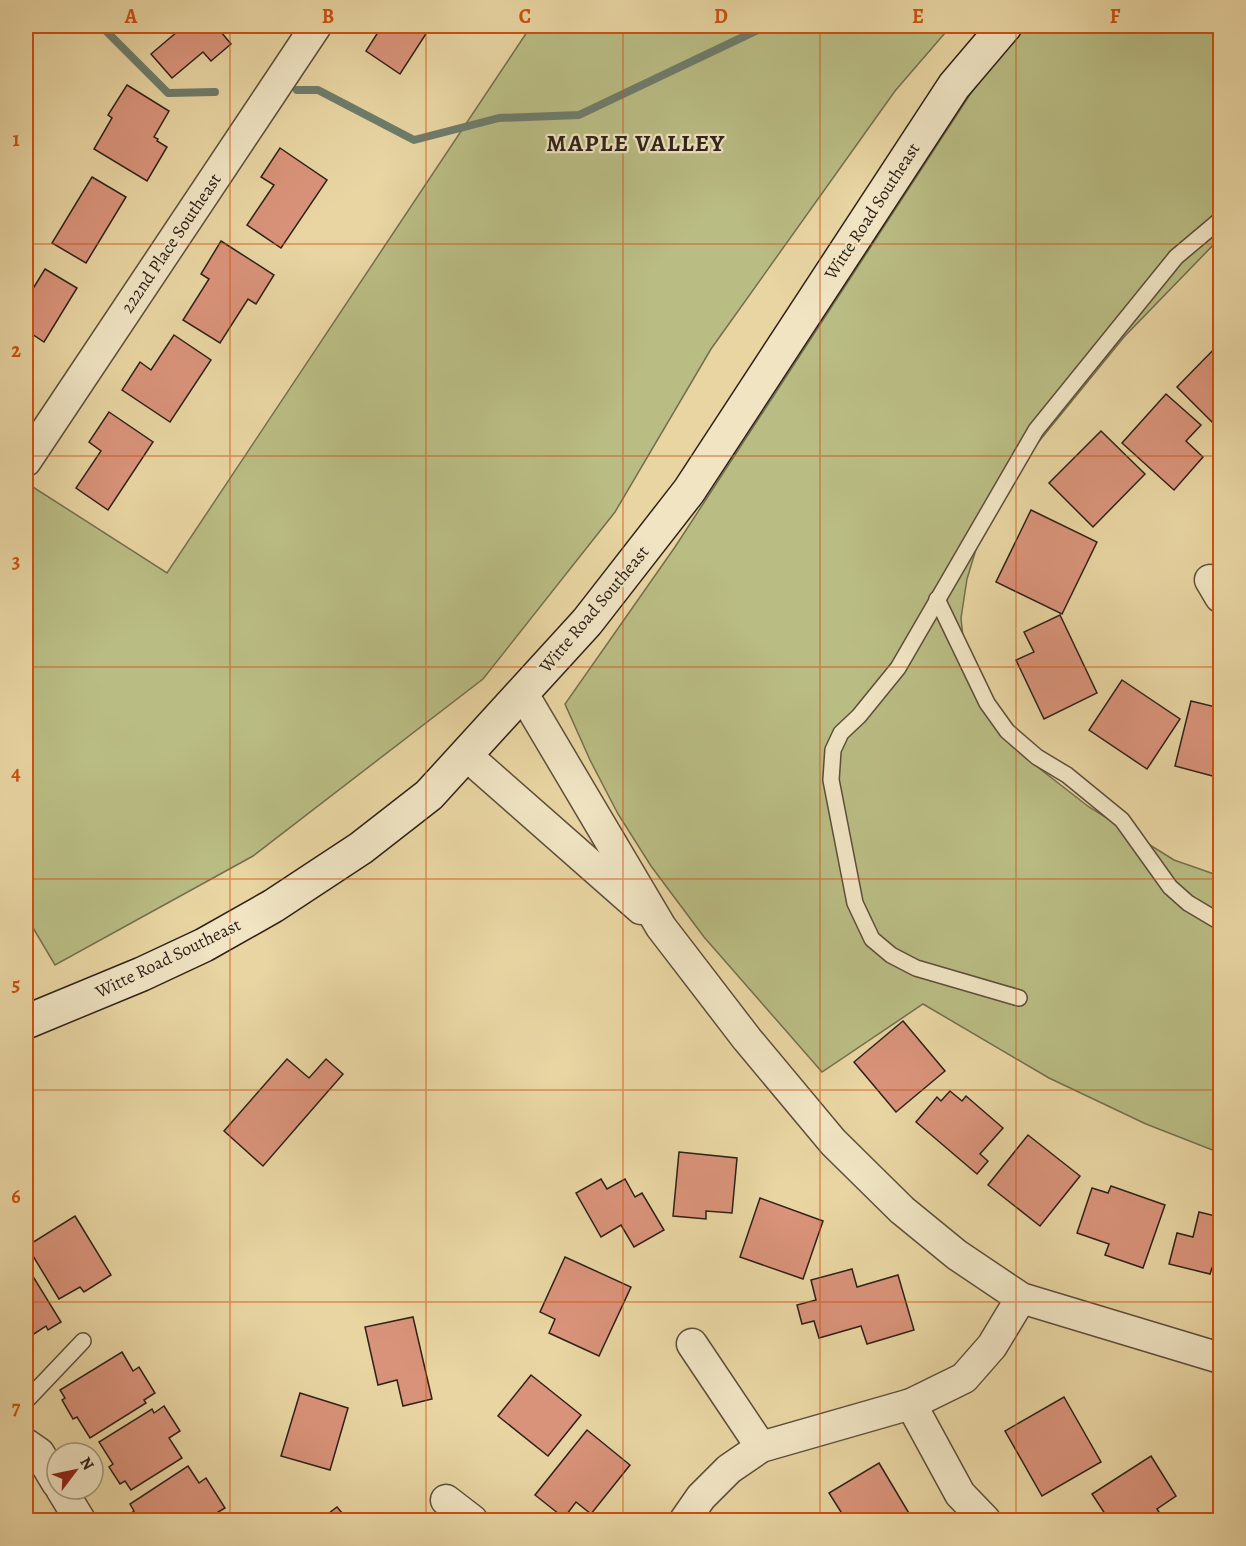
<svg xmlns="http://www.w3.org/2000/svg" width="1246" height="1546" viewBox="0 0 1246 1546" font-family="Alegreya,serif">
<rect width="100%" height="100%" fill="#e8d5a2"/>
<filter id="stains"><feTurbulence type="fractalNoise" baseFrequency=".00333" numOctaves="4"/><feColorMatrix values="0 0 0 0 .2 0 0 0 0 .09 0 0 0 0 .02 0 0 0 .5 -.17"/></filter>
<radialGradient id="worn" r=".72"><stop offset=".6" stop-color="#630" stop-opacity="0"/><stop offset="1" stop-color="#630" stop-opacity=".3"/></radialGradient>
<g fill="#b9bc83" stroke="#746e4e" stroke-width="1.5">
<path d="M531 26H951L895 91 711 349 615 512 483 679 253 856 55 965 26 916V499L33 487 167 573Z"/>
<path d="M1024 26H1220V238L1124 337 1001 488 983 526 967 579 961 618 965 658 991 721 1026 758 1089 807 1174 860 1220 876V1153L1146 1124 1049 1078 923 1004 822 1072 704 937 651 866 618 814 590 760 565 704 675 547 971 93Z"/>
</g>
<g fill="none" stroke-linecap="round" stroke-linejoin="round">
<g stroke="#6e7c6b" stroke-width="8">
<path d="M101 26 168 93 215 92"/>
<path d="M297 90H318L414 140 499 118 579 115 766 26"/>
</g>
</g>
<g fill="#d9937a" stroke="#2f2118" stroke-width="1.5">
<path d="M184 26H216L231 44 211 61 203 52 172 78 151 54Z"/>
<path d="M382 26H431L400 74 366 51Z"/>
<path d="M127 85 169 111 154 137 158 139 157 141 167 147 147 181 94 149 112 118 108 115Z"/>
<path d="M280 148 327 180 281 248 247 225 274 185 261 177Z"/>
<path d="M92 177 126 197 86 263 52 243Z"/>
<path d="M221 241 274 275 256 304 248 299 220 343 183 320 209 279 201 274Z"/>
<path d="M45 269 77 288 44 342 26 330V300Z"/>
<path d="M174 335 211 360 170 422 122 390 140 362 151 370Z"/>
<path d="M1220 343V430L1177 387Z"/>
<path d="M1166 394 1201 425 1186 441 1203 457 1174 490 1122 443Z"/>
<path d="M109 412 153 442 108 510 76 488 101 451 89 442Z"/>
<path d="M1101 431 1145 474 1093 527 1049 483Z"/>
<path d="M1031 510 1097 542 1062 614 996 582Z"/>
<path d="M1060 615 1097 693 1044 719 1016 660 1034 652 1024 632Z"/>
<path d="M1122 680 1180 719 1147 769 1089 730Z"/>
<path d="M1191 701 1220 708V778L1175 766Z"/>
<path d="M903 1021 945 1071 896 1112 854 1062Z"/>
<path d="M287 1059 309 1078 326 1059 343 1074 263 1166 224 1131Z"/>
<path d="M950 1091 962 1101 966 1096 1003 1128 980 1154 988 1161 977 1174 916 1122 937 1097 941 1101Z"/>
<path d="M1028 1135 1080 1176 1040 1226 988 1185Z"/>
<path d="M679 1152 737 1158 732 1213 706 1211V1219L673 1216Z"/>
<path d="M601 1179 607 1189 625 1179 635 1197 642 1193 664 1230 634 1247 621 1225 601 1237 576 1193Z"/>
<path d="M1111 1186 1165 1205 1143 1268 1105 1255 1109 1244 1077 1233 1092 1188 1108 1193Z"/>
<path d="M760 1198 823 1221 803 1279 740 1257Z"/>
<path d="M1199 1212 1220 1217V1273L1212 1268 1210 1274 1169 1264 1177 1233 1193 1237Z"/>
<path d="M75 1216 111 1275 84 1292 80 1287 59 1299 27 1246Z"/>
<path d="M565 1257 631 1287 599 1356 549 1333 555 1319 540 1312Z"/>
<path d="M26 1265 61 1322 48 1330 46 1326 26 1339Z"/>
<path d="M852 1269 857 1287 898 1275 914 1330 867 1344 861 1326 819 1338 814 1321 802 1324 797 1305 816 1300 811 1280Z"/>
<path d="M413 1317 432 1399 403 1406 397 1380 378 1385 365 1327Z"/>
<path d="M122 1352 133 1371 139 1367 155 1393 144 1400 146 1403 90 1438 77 1417 73 1419 62 1400 65 1398 60 1390Z"/>
<path d="M531 1375 581 1415 548 1456 498 1416Z"/>
<path d="M300 1393 348 1408 330 1470 281 1456Z"/>
<path d="M1064 1397 1101 1462 1042 1496 1005 1431Z"/>
<path d="M164 1406 180 1431 169 1438 182 1458 131 1490 125 1481 120 1484 109 1467 113 1464 99 1442 152 1409 154 1413Z"/>
<path d="M587 1430 630 1465 591 1514 576 1502 564 1518 535 1495Z"/>
<path d="M1151 1456 1176 1496 1157 1509 1164 1520H1109L1092 1494Z"/>
<path d="M879 1463 913 1520H846L829 1493Z"/>
<path d="M188 1466 199 1483 206 1478 225 1508 205 1520H135L130 1514 134 1511 130 1504Z"/>
<path d="M337 1507 348 1520H320Z"/>
<path d="M232 1514 236 1520H222Z"/>
</g>
<g fill="none" stroke-linecap="round" stroke-linejoin="round">
<defs>
<g id="lane">
<path d="M937 599 987 703 1007 731 1037 757 1067 775 1122 820 1170 887 1188 903 1220 922"/>
<path d="M1019 998 916 968 891 955 872 939 855 903 831 780 833 750 841 733 859 716 898 668 1036 430 1176 257 1220 220"/>
<path d="M26 1401 83 1341"/>
</g>
<g id="street">
<path d="M26 461 316 26"/>
<path d="M1210 580 1220 597"/>
<path d="M523 694 661 927 747 1039 833 1142 902 1210 957 1255 1021 1298 1220 1358"/>
<path d="M466 755 641 909"/>
<path d="M692 1344 761 1447"/>
<path d="M911 1404 960 1494 985 1520"/>
<path d="M26 1444 39 1453 57 1483"/>
<path d="M61 1489 80 1520"/>
<path d="M446 1500 472 1520"/>
<path d="M685 1520 701 1497 729 1469 761 1447 911 1404 964 1378 992 1346 1021 1298"/>
</g>
<path id="secondary" d="M26 1022 142 974 204 945 273 906 361 848 429 795 587 622 689 491 954 86 1005 26"/>
</defs>
<use href="#lane" stroke="#5d4e3a" stroke-width="18"/>
<use href="#street" stroke="#5d4e3a" stroke-width="33"/>
<use href="#secondary" stroke="#2f2118" stroke-width="36"/>
<use href="#lane" stroke="#f0e4c3" stroke-width="15"/>
<use href="#street" stroke="#f0e4c3" stroke-width="30"/>
<use href="#secondary" stroke="#f0e4c3" stroke-width="33"/>
</g>
<path fill="none" stroke="#cc510e" stroke-width="1.5" stroke-opacity="0.55" d="M230 26V1520M426 26V1520M623 26V1520M820 26V1520M1016 26V1520M26 244H1220M26 456H1220M26 667H1220M26 879H1220M26 1090H1220M26 1302H1220"/>
<g text-anchor="middle" stroke-width="4.5" stroke-linejoin="round" paint-order="stroke">
<g font-size="18" fill="#2f2118" stroke="#f0e4c3">
<text transform="translate(872 211) rotate(-57)" y="6">Witte Road Southeast</text>
<text transform="translate(171 243) rotate(-56)" y="6">222nd Place Southeast</text>
<text transform="translate(594 609) rotate(-50)" y="6">Witte Road Southeast</text>
<text transform="translate(168 958) rotate(-26)" y="6">Witte Road Southeast</text>
</g>
<g font-size="24" font-weight="bold" letter-spacing="1.5" fill="#2f2118" stroke="#f0e4c3">
<text x="636" y="151">MAPLE VALLEY</text>
</g>
</g>
<rect width="1246" height="1546" fill="none" stroke="#e8d5a2" stroke-width="66"/>
<g transform="translate(75 1471) rotate(58)"><circle r="28" fill="#f0e4c3" stroke="#a3967f" stroke-width="1.5"/>
<path d="M0-4.5L10 22L0 15L-10 22Z" fill="#8f2418"/>
<text y="-9" font-size="16" font-weight="bold" text-anchor="middle" fill="#2f2118">N</text>
</g>
<rect x="33" y="33" width="1180" height="1480" fill="none" stroke="#cc510e" stroke-width="2"/>
<g font-size="20" text-anchor="middle" font-weight="bold" fill="#cc510e">
<text x="131" y="23">A</text>
<text x="328" y="23">B</text>
<text x="525" y="23">C</text>
<text x="721" y="23">D</text>
<text x="918" y="23">E</text>
<text x="1115" y="23">F</text>
<text x="16" y="146">1</text>
<text x="16" y="357">2</text>
<text x="16" y="568">3</text>
<text x="16" y="780">4</text>
<text x="16" y="991">5</text>
<text x="16" y="1203">6</text>
<text x="16" y="1414">7</text>
</g>
<rect width="100%" height="100%" filter="url(#stains)"/>
<rect width="100%" height="100%" fill="url(#worn)"/>
</svg>
